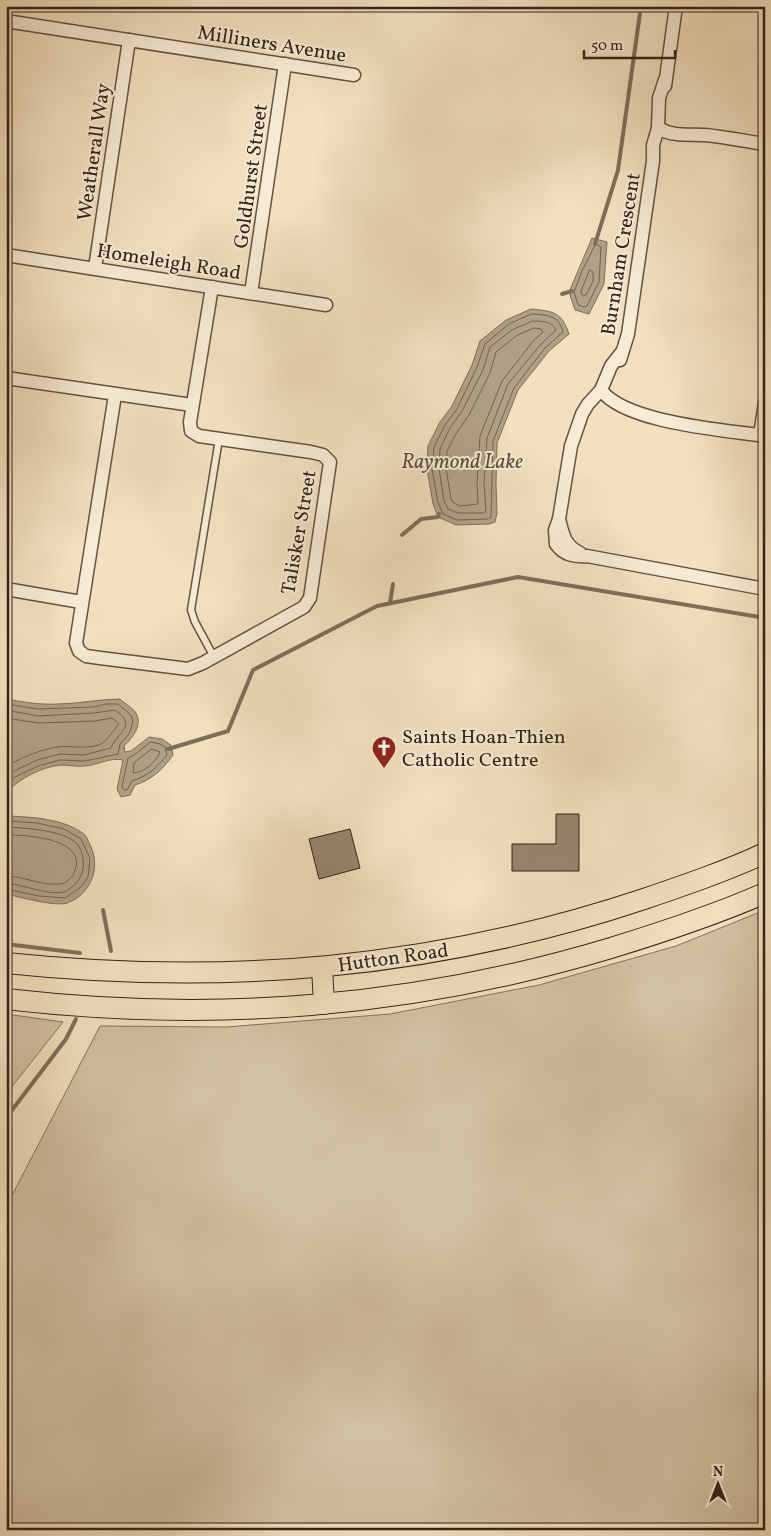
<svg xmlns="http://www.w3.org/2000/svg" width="771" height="1536" viewBox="0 0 771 1536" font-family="Vollkorn,serif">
<rect width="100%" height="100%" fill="#f2e0be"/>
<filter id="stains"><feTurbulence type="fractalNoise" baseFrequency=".004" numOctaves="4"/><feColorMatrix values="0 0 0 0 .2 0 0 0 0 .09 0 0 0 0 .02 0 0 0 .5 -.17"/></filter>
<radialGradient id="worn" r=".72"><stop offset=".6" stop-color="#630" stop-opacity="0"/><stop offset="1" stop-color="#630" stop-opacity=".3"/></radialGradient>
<g fill="#d2c0a2" stroke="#83725d">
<path d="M765 910V1530H6V1207L100 1026 226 1027 390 1014 539 985 676 946Z"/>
<path d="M6 1014 63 1022 6 1094Z"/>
</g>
<g fill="#b1a086" stroke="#7f6e5a">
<path d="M592 238 607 242 604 284 589 314 575 310 569 292Z"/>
<path d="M531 309C553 311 562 312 569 334L549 351 518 390 497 443 496 484 497 513 495 522 489 524 456 525 438 517 433 504 427 469 428 446 440 422 452 406 472 365 480 341 506 320Z"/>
<path d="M6 699C23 702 40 705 57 704 78 704 99 699 120 699 124 703 133 708 136 713 143 726 132 738 124 746L125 752 131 751 149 737 162 739 171 745 173 755C163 769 152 780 135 785L130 795 121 797 117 789 123 760C110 757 98 765 85 766 77 767 69 765 61 765 41 767 21 778 6 792Z"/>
<path d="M6 816C32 817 62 818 84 834 87 837 89 843 91 847 101 869 90 895 67 903 56 907 19 897 6 894Z"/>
</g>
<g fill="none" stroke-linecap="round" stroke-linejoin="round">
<g stroke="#72624f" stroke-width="1">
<path d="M596 244 601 247 599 282 587 306 584 307 578 305 574 292 582 271Z"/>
<path d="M590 270 593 272V281L586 295 583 296 581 292Z"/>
<path d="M532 314C547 315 559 315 563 332L545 348 514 388 493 441 491 517 488 519 457 520 443 514 438 502 432 469 434 447 445 425 457 409 477 367 485 344 509 324Z"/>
<path d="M533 321C542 321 552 321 556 330L541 344 508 384 487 438 484 483 486 511 483 513H458L448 509 444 501 439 469 440 449 450 428 462 411 483 370 490 347 512 330Z"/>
<path d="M534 328 541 329 543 332 534 340 502 381 480 436 477 483 478 504 460 506 454 503 451 499 446 468 447 451 457 432 469 415 490 373 496 352 516 336Z"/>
<path d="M6 704 38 709 94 707 106 704H118L131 715 133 722 129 734 120 744 118 754 85 761 60 760 38 766 15 777 6 785"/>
<path d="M6 710 38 716 94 713 115 710C138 726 118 731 111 748L84 755 60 754 37 760 12 772 6 777"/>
<path d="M6 718 38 723 95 721 112 718 119 724C117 726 106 741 104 742 93 751 71 745 58 747 39 750 22 757 6 767"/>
<path d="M151 742 160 744 165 747 167 755C157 768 147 776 132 781L127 790H124L122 787 128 758 134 755Z"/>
<path d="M152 749 160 752C156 762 144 773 133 773L134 763Z"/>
<path d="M6 821 37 823 64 829 81 839 90 858 88 877 81 887 65 898 39 896 6 889"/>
<path d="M6 827C24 828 65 830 77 844 83 851 84 861 83 869 82 879 73 888 64 892 50 896 21 884 6 883"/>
<path d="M6 835C26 835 90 838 74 873 72 878 65 884 59 884 41 886 24 876 6 876"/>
</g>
<g stroke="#7f6e5a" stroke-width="4">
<path d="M595 244 618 170 641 6"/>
<path d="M562 294 572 291"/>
<path d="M402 535 421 519 438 517 439 514"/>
<path d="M390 603 393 584"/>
<path d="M168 749 228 731 253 670 377 606 518 577 765 618"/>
<path d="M103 910 111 951"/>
<path d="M6 944 80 953"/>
<path d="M6 1118 66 1039 76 1019"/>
</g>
</g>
<g fill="#97856e" stroke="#342318">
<path d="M556 814H579V871H512V844H556Z"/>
<path d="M350 829 360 868 319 879 309 839Z"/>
</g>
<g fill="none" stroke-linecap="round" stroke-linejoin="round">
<defs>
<path id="service" d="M214 657 195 622 191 610 219 439"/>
<g id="minor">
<path d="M6 21 354 75"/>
<path d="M665 86 676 6"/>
<path d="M658 128C673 137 689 134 705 135 725 137 745 141 765 144"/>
<path d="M6 255 326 305"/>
<path d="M95 268 129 40"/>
<path d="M251 293 285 64"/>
<path d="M622 352 611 366 601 390 588 404 582 414 571 446 559 519 555 530 556 544C564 555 574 557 587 556L765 589"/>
<path d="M620 360 628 334 653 161V145L658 128 659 98 665 80"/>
<path d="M6 378 192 405"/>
<path d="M601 390C625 423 725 430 765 436"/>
<path d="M115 395 76 643 79 651 86 656 100 658 188 669 203 663 304 607 310 598 330 462 323 455 311 452 199 436 191 431 190 422 212 287"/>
<path d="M760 435 765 403"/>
<path d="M559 519C563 535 565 546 580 553"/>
<path d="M6 589 81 602"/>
</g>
<g id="primary">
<path d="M6 963C226 986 434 969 644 899 685 885 726 871 765 853"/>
<path d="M322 967 324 1004"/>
<path d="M6 999C213 1023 411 1008 611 948 663 932 715 915 765 893"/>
</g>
</defs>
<use href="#service" stroke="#645242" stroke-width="9"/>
<use href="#minor" stroke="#645242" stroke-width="15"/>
<use href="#primary" stroke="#342318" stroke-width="22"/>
<use href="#service" stroke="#f7ebd5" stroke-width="6"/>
<use href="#minor" stroke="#f7ebd5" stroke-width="12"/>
<use href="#primary" stroke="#f2e0be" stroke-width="20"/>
</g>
<defs>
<symbol id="church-pin" viewBox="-11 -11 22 30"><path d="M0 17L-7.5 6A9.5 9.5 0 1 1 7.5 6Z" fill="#8f2418" stroke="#f7ebd5"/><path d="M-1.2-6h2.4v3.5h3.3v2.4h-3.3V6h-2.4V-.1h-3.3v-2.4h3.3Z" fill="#fff"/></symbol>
</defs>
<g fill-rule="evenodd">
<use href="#church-pin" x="370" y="734" width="28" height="38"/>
</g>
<g text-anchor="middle" stroke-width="4" stroke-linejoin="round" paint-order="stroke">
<g font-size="20" fill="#342318" stroke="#f7ebd5">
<text transform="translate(272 43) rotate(9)" y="7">Milliners Avenue</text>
<text transform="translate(93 152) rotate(-82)" y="7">Weatherall Way</text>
<text transform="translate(250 176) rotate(-82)" y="7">Goldhurst Street</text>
<text transform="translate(620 254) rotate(-81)" y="7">Burnham Crescent</text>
<text transform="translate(169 261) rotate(9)" y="7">Homeleigh Road</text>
<text transform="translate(298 532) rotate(-80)" y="7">Talisker Street</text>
<text transform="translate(393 957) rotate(-8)" y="7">Hutton Road</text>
</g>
<g font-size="20" fill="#342318" stroke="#f7ebd5" text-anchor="start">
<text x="402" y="743">Saints Hoan-Thien<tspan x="402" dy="23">Catholic Centre</tspan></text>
</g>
<g font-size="21" font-style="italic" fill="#604f3e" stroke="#f7ebd5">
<text x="462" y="468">Raymond Lake</text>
</g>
</g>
<rect width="771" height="1536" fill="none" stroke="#f2e0be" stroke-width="25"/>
<rect x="8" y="8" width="756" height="1521" fill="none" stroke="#342318" stroke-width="2.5"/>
<rect x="12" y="12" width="746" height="1511" fill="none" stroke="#342318"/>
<g transform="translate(718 1484)" stroke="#f7ebd5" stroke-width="4" paint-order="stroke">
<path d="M0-4L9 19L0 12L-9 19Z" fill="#342318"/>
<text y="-8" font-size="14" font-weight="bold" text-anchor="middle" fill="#342318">N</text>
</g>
<path d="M584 50v8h91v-8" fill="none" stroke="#342318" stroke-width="2.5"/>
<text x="591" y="50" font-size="15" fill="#342318" stroke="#f7ebd5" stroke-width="4" paint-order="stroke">50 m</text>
<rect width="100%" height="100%" filter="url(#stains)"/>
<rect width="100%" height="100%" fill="url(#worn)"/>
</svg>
